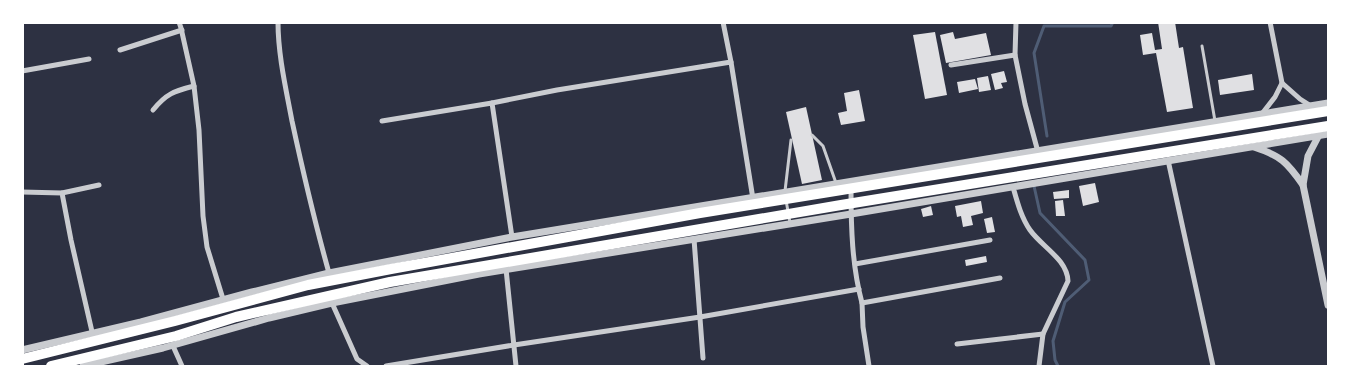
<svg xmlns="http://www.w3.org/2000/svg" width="1351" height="389" viewBox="0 0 1351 389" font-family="Commissioner,sans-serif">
<rect width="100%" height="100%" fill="#2d3142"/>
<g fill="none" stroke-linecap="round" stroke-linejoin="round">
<g stroke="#4f5d75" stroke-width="3">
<path d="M1047 136 1034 53 1044 26H1111L1113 22"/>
<path d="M1034 186 1040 213 1085 260 1089 280 1065 302 1053 341 1055 360 1058 366"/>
</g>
</g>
<g fill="#e0e0e3">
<path d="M1158 22H1175L1179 48 1183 47 1193 108 1167 112 1156 53 1143 55 1140 35 1152 33 1155 50 1162 49Z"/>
<path d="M935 32 947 95 925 99 913 35Z"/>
<path d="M953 32 955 39 986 33 991 55 946 63 940 35Z"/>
<path d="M1004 71 1007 82 1001 83 1003 88 995 90 991 74Z"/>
<path d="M1252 74 1254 90 1220 95 1218 80Z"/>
<path d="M988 76 991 90 979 92 977 78Z"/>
<path d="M975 79 978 89 959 93 957 82Z"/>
<path d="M859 90 865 121 841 125 838 113 847 111 844 93Z"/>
<path d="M806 107 822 180 802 184 786 112Z"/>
<path d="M1095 183 1099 202 1083 206 1079 186Z"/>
<path d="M1069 190V198L1054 199 1053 192Z"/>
<path d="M1063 200 1065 216H1056L1055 201Z"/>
<path d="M981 201 983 213 971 216 973 225 963 227 961 216 957 217 955 206Z"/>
<path d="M931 206 933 215 923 217 921 209Z"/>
<path d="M992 217 995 232 987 233 984 219Z"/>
<path d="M986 256 987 262 966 266 965 260Z"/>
</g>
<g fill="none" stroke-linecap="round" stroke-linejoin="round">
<g stroke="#caccd0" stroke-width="3">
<path d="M1202 46 1215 121"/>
<path d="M812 135 823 146 836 183"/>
<path d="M785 191 791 140"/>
<path d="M786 200 790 223"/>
</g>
<g stroke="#caccd0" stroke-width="5">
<path d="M179 22 181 28 194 86 199 130 203 216 207 247 223 299"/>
<path d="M278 22C278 55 286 89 292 121 303 172 315 223 329 273"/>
<path d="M723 22 731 62"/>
<path d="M1016 22 1015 55 1025 104 1038 152"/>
<path d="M120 50 182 30"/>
<path d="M951 65 1015 55"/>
<path d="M22 71 89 59"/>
<path d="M1282 83 1300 99 1311 106"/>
<path d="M492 103 557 90 731 62 753 199"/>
<path d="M153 110C166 94 174 91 194 86"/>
<path d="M1261 115 1275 97 1282 83 1270 22"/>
<path d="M382 121 492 103 512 237"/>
<path d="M1168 160 1213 366"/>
<path d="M1013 187C1017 201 1021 217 1030 230 1042 247 1067 259 1068 281L1043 334 1039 366"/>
<path d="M851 189C851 227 852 266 862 303L1000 278"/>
<path d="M22 192 62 193 71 240 93 336"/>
<path d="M62 193 99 185"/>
<path d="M694 239 703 358"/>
<path d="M855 264 990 240"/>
<path d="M506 269 516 366"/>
<path d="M332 303 357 359 367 366"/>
<path d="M862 303 863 327 869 366"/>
<path d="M957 344 1043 334"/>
<path d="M173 346 182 366"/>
<path d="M386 366 514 345 700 317 859 289"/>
</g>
<g stroke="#caccd0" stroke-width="7">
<path d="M1319 135 1308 156 1303 185 1328 305"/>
<path d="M1254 147C1281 156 1287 162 1303 185"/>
<path d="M22 350 141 322 252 292 329 273 512 237 1328 103"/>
<path d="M83 366 163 348 269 318 332 303 479 274 851 214 1328 134"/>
</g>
<g stroke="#fff" stroke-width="10">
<path d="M22 359 175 321 308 285 391 269 700 213 1328 111"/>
<path d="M51 366 176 336 236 317 390 282 841 205 1328 126"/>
</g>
</g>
<rect width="1351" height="389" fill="none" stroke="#ffffff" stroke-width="48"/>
</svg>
